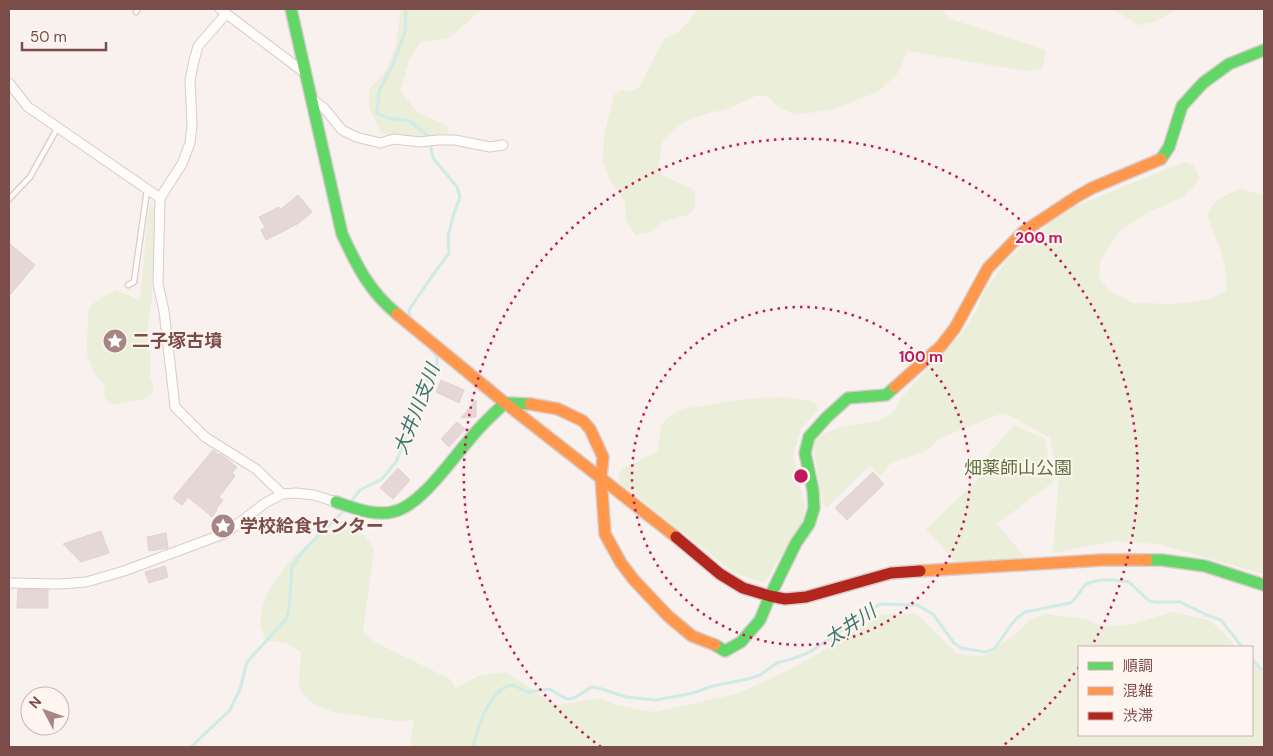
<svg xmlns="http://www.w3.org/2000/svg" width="1273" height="756" viewBox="0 0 1273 756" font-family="'DM Sans','Noto Sans JP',sans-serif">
<rect width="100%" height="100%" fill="#f8f1ee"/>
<g fill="#ebeed8">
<path d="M401 9H482L455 33 448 38 421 42 410 57 400 91 417 112 447 126 449 134 395 140 380 131 369 108V90L386 70 396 46Z"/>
<path d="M699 9H942L950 19 1046 50 1043 68 1026 71 907 51 902 65 897 74 878 92 833 109 796 115 780 108 767 96 758 95 730 108 695 117 680 125 662 143 658 169 664 176 695 190V208L690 214 663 222 650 232 635 235 626 220 625 202 610 180 603 162 604 136 614 95 621 90 629 92 639 87 664 39 679 32Z"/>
<path d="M1113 9H1177L1155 22 1138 25Z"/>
<path d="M1184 162C1194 164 1196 168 1199 178L1195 186 1182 197 1149 212 1119 231 1100 261 1099 278 1110 291 1132 303 1175 304 1211 299 1226 290C1230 268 1215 235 1207 215 1213 199 1225 196 1240 189L1264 195V574L1158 544 1113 541 1053 553 1059 476 1050 438 1006 413 997 415 941 438 925 451 892 462 880 476 869 466 828 507 823 505 814 450 815 442 821 435 838 428 880 420 894 412 902 397 963 332 978 308 984 292 1007 260 1064 211Z"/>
<path d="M149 204 154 208 152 300 148 319 147 342 151 358 150 376 154 387 150 396 140 400 131 401 113 405 108 402 104 396 105 387 101 380 94 374 91 363 87 356 88 312C93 300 105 297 115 290L140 300Z"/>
<path d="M781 397 806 400 814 402 819 409 801 429 793 455 805 506 802 524 764 583 733 572 620 483 619 475 624 468 657 452 662 424 667 418 682 409 745 399Z"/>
<path d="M1014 425 1045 439 1053 482 997 524 1027 560 959 565 926 530 984 473 989 454Z"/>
<path d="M351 528C363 534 369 537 374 551L363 630 375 642 450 679 455 688 478 676 506 672 550 702 558 705 601 698 616 705 654 712 737 694 799 665 883 614H917L957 654 983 656 1017 633 1029 620 1045 614 1086 619 1104 627 1128 625 1173 612 1208 620 1222 631 1236 647H1079V735H1252V663L1264 673V747H410L414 720 398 721 333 712 317 706 303 695 299 687 301 652 286 643 265 640 260 623 263 606 269 590 290 560 303 548 317 537Z"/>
</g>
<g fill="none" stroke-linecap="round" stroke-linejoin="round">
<g stroke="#ceebe6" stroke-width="3">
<path d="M406 9 405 32 393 64 379 91 377 113 388 118 410 121 429 137 433 158 457 187 460 197 454 213 448 236 449 253 430 279 409 310 410 320"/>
<path d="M350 503 360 490 382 479 396 462 402 447 411 414 423 387 437 366V356L430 349"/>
<path d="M1252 659 1259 667 1264 670"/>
<path d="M191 747 230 710 240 689 247 662 287 618 289 609 292 567C305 544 329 528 346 508"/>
<path d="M473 747C478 727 485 703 502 689 505 687 509 686 513 685L528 692 550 689C572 704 570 701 591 687L602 689 626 697 656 700 693 693 713 686 748 679 760 675 777 663 792 659 810 652 880 604 917 605 933 614 954 643 961 648 986 652 995 648 1011 625 1017 618 1025 612 1070 603 1073 601 1086 584 1099 580H1114L1129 582 1149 601 1155 602H1180L1207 615 1221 620 1242 647"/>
</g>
</g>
<g fill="#e5d7d5" stroke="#e2d2d0">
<path d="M298 195 312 212 299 223 266 240 261 230 265 227 259 217 279 207 280 210Z"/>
<path d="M9 243 35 265 9 296Z"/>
<path d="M441 380 464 390 459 403 436 392Z"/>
<path d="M476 400V417L461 418Z"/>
<path d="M457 422 465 429 449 447 441 439Z"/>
<path d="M213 450 219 455 220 454 223 456 237 467 232 473 235 476 219 497 223 500 216 509 217 510 212 517 188 497 182 505 173 498Z"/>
<path d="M398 468 410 480 393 499 380 488Z"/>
<path d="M873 472 884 484 847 520 835 508Z"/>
<path d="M101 531 109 553 81 562 63 544Z"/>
<path d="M166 533 168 548 149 551 147 537Z"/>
<path d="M165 566 168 577 149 583 145 572Z"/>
<path d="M18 589 48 590V608H17Z"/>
</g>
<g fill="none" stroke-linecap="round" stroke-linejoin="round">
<defs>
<g id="lane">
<path d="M136 12 138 9"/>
<path d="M9 199 30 177 58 127"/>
<path d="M128 285 134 282 147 190"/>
</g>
<g id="street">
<path d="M220 9 305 73"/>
<path d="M226 14 198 46 194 61 190 80 192 124 190 143 182 164 160 198 158 284 164 311 175 407 205 437 256 469 282 494"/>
<path d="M9 83 28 107 160 198"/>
<path d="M311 98 324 108 342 130 356 137 380 143 394 139 420 142 437 140H455L490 147 503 145"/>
<path d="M9 583 59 584 86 582 124 571 226 533 265 503 282 494 296 493 314 495 336 502"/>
</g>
<g id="fast">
<path d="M291 9 342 234C357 266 369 291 397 314"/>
<path d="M1161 159 1169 147 1182 106 1203 83 1229 64 1264 50"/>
<path d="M336 502C354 508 373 516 392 512 420 507 451 460 470 439 480 426 493 414 505 403L530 404"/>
<path d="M1147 560H1162L1205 566 1264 585"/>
<path d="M715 645 725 651 741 642 760 620 770 596 796 543 809 524 814 508 813 490 805 453 809 437 827 417 848 398 886 395 895 387"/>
</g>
<g id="slow">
<path d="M397 314 505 403 676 537"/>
<path d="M895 387 941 346 955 328 988 268 1023 232 1076 197 1092 188 1161 159"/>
<path d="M530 404 558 409 583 421 590 429 603 457 601 478 605 534 621 563 634 580 668 616 692 636 715 645"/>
<path d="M920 571 1102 560H1147"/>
</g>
<path id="jam" d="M676 537 720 574 743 588 770 596 785 599 806 597 891 573 920 571"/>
</defs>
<use href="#lane" stroke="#d8ccca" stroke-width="7"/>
<use href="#street" stroke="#d8ccca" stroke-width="11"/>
<use href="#fast" stroke="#d9cecb" stroke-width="14"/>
<use href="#slow" stroke="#d9cecb" stroke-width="14"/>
<use href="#jam" stroke="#d9cecb" stroke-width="14"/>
<use href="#lane" stroke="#fefdfc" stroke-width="4.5"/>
<use href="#street" stroke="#fefdfc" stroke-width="9"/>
<use href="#fast" stroke="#63d668" stroke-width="11"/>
<use href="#slow" stroke="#ff974d" stroke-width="11"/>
<use href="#jam" stroke="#b3261e" stroke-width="11"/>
</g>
<g fill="none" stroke="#c2185b" stroke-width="2.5" stroke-dasharray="2.5 5">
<circle cx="801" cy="476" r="169"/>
<path d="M1079 667A337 337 0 0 1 1001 747M601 747A337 337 0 1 1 1091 647"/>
</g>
<defs>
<symbol id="sight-disc" viewBox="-11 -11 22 22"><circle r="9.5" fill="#a68683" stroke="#fff5f0"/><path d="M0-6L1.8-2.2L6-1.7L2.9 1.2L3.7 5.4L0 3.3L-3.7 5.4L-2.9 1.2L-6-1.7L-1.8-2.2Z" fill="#fff"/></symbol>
</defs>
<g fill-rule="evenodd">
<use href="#sight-disc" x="101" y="327" width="28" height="28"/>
<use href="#sight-disc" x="209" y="512" width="28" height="28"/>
</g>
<g text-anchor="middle" stroke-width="4" stroke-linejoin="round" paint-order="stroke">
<g font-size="18" font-weight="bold" fill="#7a4d4a" stroke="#fff5f0" text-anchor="start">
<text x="132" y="347">二子塚古墳</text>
<text x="240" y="532">学校給食センター</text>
</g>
<g font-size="18" fill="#5d733c" stroke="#fff5f0">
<text x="1018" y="474">畑薬師山公園</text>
</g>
<g font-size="19" font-style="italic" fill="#3a7870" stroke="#fff5f0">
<text transform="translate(416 409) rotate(-69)" y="7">大井川支川</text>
<text transform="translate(850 625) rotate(-34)" y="7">太井川</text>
</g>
</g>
<circle cx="801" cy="476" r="8" fill="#c2185b" stroke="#fff5f0" stroke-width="2.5"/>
<g font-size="15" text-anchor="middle" font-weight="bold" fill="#c2185b" stroke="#fff5f0" stroke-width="4" stroke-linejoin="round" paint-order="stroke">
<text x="1039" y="243">200 m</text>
<text x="921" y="362">100 m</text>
</g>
<rect width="1273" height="756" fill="none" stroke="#7a4d4a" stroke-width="20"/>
<rect x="1078" y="646" width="175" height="90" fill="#fff5f0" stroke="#cab2ae"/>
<rect x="1088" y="662" width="25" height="8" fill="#63d668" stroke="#cab2ae"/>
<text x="1123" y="671" font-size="15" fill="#7a4d4a">順調</text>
<rect x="1088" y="687" width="25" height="8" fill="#ff974d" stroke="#cab2ae"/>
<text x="1123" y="696" font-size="15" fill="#7a4d4a">混雑</text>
<rect x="1088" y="712" width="25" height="8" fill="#b3261e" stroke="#cab2ae"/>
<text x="1123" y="721" font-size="15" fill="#7a4d4a">渋滞</text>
<g transform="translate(45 711) rotate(311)"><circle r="24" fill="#fff5f0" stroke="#cab2ae"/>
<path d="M0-4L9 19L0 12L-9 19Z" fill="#a68683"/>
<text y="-8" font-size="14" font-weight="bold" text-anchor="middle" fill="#7a4d4a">N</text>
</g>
<path d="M22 42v8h84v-8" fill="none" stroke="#7a4d4a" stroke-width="2.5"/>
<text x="30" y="42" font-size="15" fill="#7a4d4a" stroke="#fff5f0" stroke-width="4" paint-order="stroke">50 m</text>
</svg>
